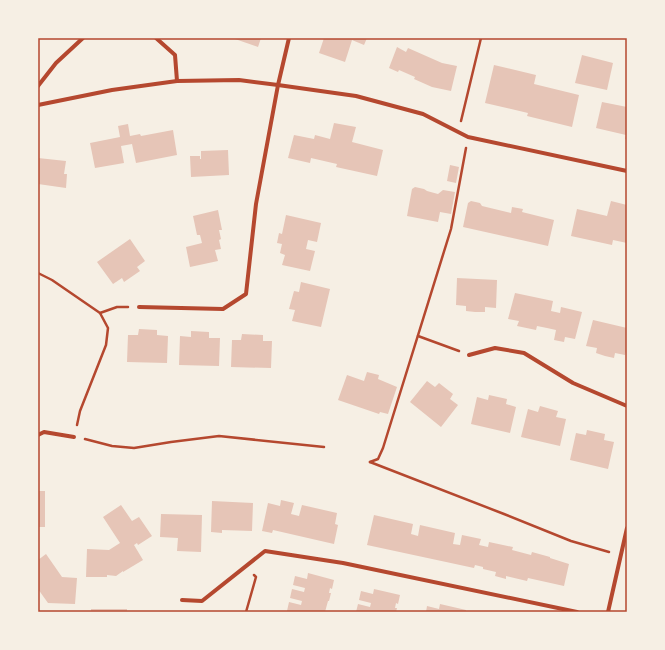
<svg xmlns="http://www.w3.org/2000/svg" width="665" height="650" viewBox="0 0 665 650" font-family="'Fira Sans',sans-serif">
<rect width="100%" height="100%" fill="#f6efe4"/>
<g fill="#e6c5b7">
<path d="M235 38H261L258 47 235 39Z"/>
<path d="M324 38H367L364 45 352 40 345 62 319 53Z"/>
<path d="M397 47 406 52 408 48 442 63 457 66 451 91 432 87 414 79 415 77 399 70 398 72 389 68Z"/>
<path d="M582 55 613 63 607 90 575 83Z"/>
<path d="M494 65 536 75 534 84 579 95 572 127 527 116 528 113 485 103Z"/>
<path d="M602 102 627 107V139H625L626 135 596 128Z"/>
<path d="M334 123 356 127 352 142 383 150 377 176 336 167 337 164 311 158 310 163 288 158 294 135 314 139 315 135 330 139Z"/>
<path d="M128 124 130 136 140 134 141 136 173 130 177 155 136 163 132 144 121 146 124 163 95 168 90 143 120 137 118 126Z"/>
<path d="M228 150 229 175 191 177 190 156H200V159H201V151Z"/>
<path d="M38 158 66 161 64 174H67L66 188 38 184Z"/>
<path d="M450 165 459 167 456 183 447 181Z"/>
<path d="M415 187 424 189 427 191 438 194 443 190 455 192 451 214 440 212 438 222 407 216 412 189Z"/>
<path d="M471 201 480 203 482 206 511 213 512 207 523 209 522 212 554 220 548 246 463 227 468 203Z"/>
<path d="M611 201 627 205V243L613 240 612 245 571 236 577 209 607 216Z"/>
<path d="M218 210 222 230H219L221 239 219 240 221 249 215 250 218 261 190 267 186 247 202 243 200 235H197L193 216Z"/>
<path d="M286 215 321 223 317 242 308 240 306 249 315 251 310 271 282 265 285 255 280 253 282 244 277 243 279 233 282 234Z"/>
<path d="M130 239 145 261 137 267 140 271 124 282 122 278 113 284 97 262Z"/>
<path d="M457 278 497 280 496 308 485 307V312H475L466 311V306L456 305Z"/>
<path d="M301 282 330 289 321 327 292 321 295 310 289 309 294 291 299 292Z"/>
<path d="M515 293 553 301 551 311 560 313 561 307 582 312 575 339 565 337 564 342 554 340 556 330 547 328 537 326 536 330 517 326 519 321 508 319Z"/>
<path d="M593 320 627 328V348L625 355 615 353 614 358 605 356 596 353 597 348 586 346Z"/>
<path d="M139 329 157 330V335L168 336 167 363 127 362 128 335H138Z"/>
<path d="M191 331 209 332V338H220L219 366 179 365 180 336 191 337Z"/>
<path d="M242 334 263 335V341H272L271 368 231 367 232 340H241Z"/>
<path d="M367 372 379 375 378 379 397 387 388 414 380 412 379 414 338 400 347 375 364 381Z"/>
<path d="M427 381 435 387 439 383 453 394 450 399 458 405 441 427 410 402Z"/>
<path d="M489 395 507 399 506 404 516 407 510 433 471 424 477 397 488 400Z"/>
<path d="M540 406 558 411 556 417 566 419 560 446 521 437 528 409 538 412Z"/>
<path d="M587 430 605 434 604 440 614 442 608 469 570 460 576 433 586 435Z"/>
<rect x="38" y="491" width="7" height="36"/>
<path d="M281 500 294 503 291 514 299 516 302 505 337 513 335 524 338 525 334 544 273 530 272 533 262 531 268 503 280 506Z"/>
<path d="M212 501 253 503 252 531 222 530V533L211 532Z"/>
<path d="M121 505 132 521 139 517 152 536 138 545 137 543 134 545 143 560 123 572V571L116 576 107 575V577H86L87 549 109 550 120 543 103 517Z"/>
<path d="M161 514 202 515 201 552 177 551 178 538 160 537Z"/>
<path d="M374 515 413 524 411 534 418 536 420 525 455 533 453 544 460 545 462 535 481 539 479 545 488 547 489 542 513 547 512 550 531 555 532 552 550 557V558L569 564 564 586 528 578 527 581 506 576V579L495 576 496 572 483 569V567L475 565 474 568 367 545Z"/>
<path d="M46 554 62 577 77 578 75 604 48 603 38 589V560Z"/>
<path d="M308 573 334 580 332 589 330 588 329 593H331L329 601H328L325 612H291L287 611 289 602 301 605 302 601 290 598 292 589 304 592 305 588 293 585 295 576 307 579Z"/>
<path d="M374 589 400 595 398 604 396 603 395 608H397L396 612H356L358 604 370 607 371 603 359 600 361 591 373 594Z"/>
<path d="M440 604 466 610V612H426L427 606 439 609Z"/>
<rect x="91" y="609" width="36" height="3"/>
</g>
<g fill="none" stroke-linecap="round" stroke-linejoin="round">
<g stroke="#b5482f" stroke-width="2.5">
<path d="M461 121 481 38"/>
<path d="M38 273 52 280 100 313 117 307H128"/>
<path d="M418 336 459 351"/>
<path d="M77 425 80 411 106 345 108 328 100 313"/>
<path d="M85 439 112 446 134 448 171 442 219 436 324 447"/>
<path d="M370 462 378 459 383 448 451 229 466 148"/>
<path d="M370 462 504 514 571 541 609 552"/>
<path d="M246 612 256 577 254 575"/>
</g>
<g stroke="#b5482f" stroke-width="4">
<path d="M156 38 175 55 177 81"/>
<path d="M38 86 56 63 83 38"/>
<path d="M38 105 112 90 177 81 239 80 278 85 356 96 423 114 468 137 627 171"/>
<path d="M139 307 223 309 246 294 256 204 278 85 289 38"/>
<path d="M469 355 495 348 524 353 573 383 627 406"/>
<path d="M38 435 44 432 74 437"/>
<path d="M182 600 202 601 265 551 343 563 577 612"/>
<path d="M608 612 627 528"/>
</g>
</g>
<rect width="665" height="650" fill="none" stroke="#f6efe4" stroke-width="78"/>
<rect x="39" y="39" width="587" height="572" fill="none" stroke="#b5482f" stroke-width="1.5"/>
</svg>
